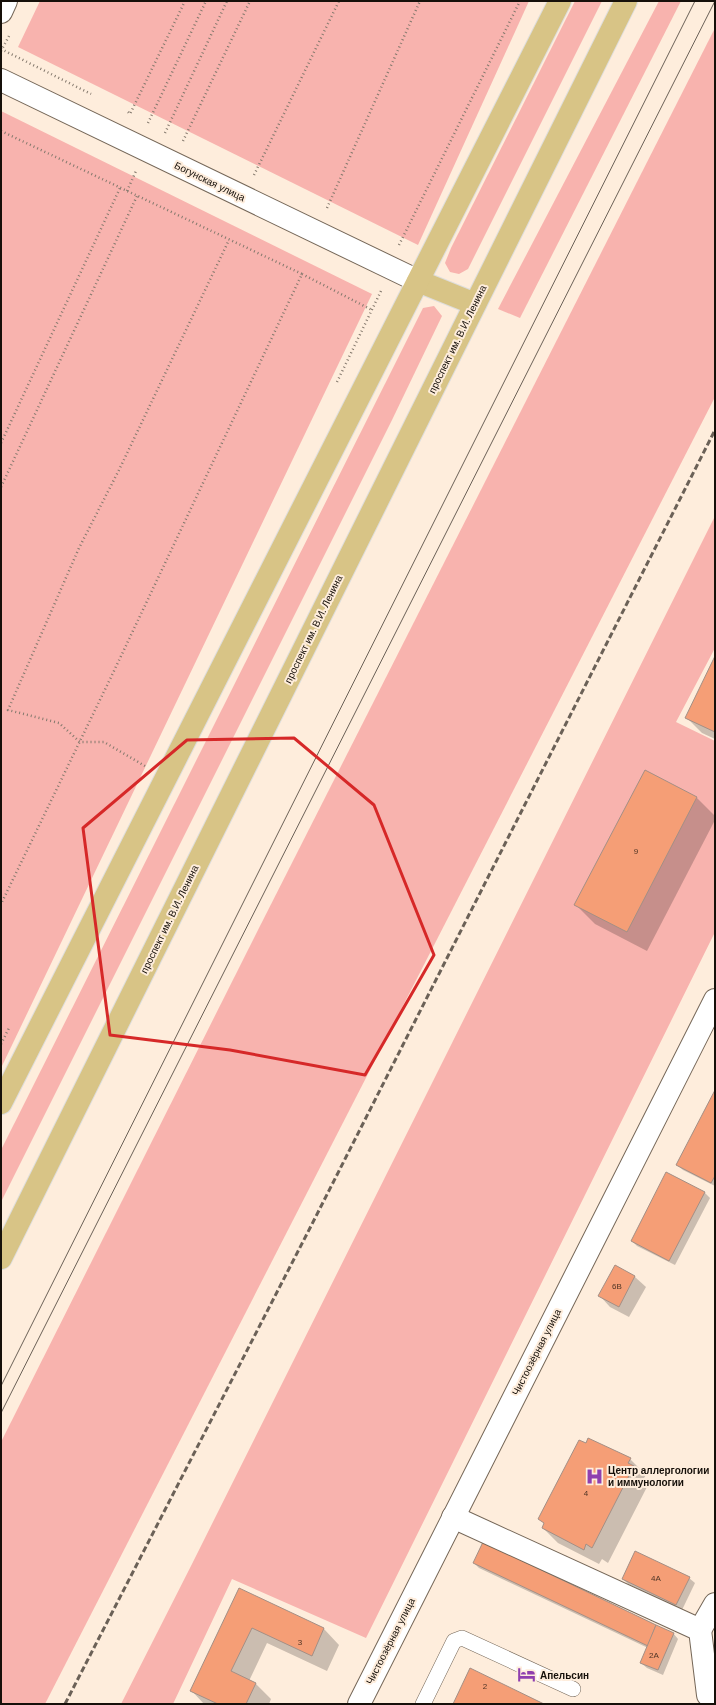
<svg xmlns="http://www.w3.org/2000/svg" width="716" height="1705" viewBox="0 0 716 1705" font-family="Arial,sans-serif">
<rect width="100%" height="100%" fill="#feeddc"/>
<g fill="#f8b3ae">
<path d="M40 1H529L418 245 18 47Z"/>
<path d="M575 1H602L468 269 459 274 450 272 445 263 451 248Z"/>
<path d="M659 1H681L520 318 498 309Z"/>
<path d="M715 28V397L45 1704H1V1442L259 928Z"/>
<path d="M1 111 372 294 1 1068Z"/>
<path d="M434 306 442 316 392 420 1 1202V1150L423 308Z"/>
<path d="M715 516V648L676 722 715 741V932L366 1638 232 1579 173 1704H121L193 1562Z"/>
</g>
<g fill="#0003">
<path d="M715 658V739L702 733 686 717Z"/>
<path d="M645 771 697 798 715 816V820L647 951 595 924 576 905Z"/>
<path d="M715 1092V1186L683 1170 677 1165Z"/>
<path d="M667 1173 705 1193 710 1198 675 1265 637 1246 632 1241Z"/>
<path d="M616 1267 635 1277 646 1287 629 1317 610 1307 600 1296Z"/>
<path d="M630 1459 646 1475 644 1478 649 1483 608 1563 602 1559 599 1564 558 1543 543 1528 545 1524 540 1519Z"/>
<path d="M474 1563 673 1633 678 1639 663 1675 647 1668 641 1663 648 1648 479 1568Z"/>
<path d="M689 1578 695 1583 682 1610 628 1584 623 1579Z"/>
<path d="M239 1589 324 1629 339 1645 327 1671 267 1643 249 1681 256 1684 271 1699 269 1704H204L191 1690Z"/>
</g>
<g fill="#f59e76" stroke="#a48f85">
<path d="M715 656V732L685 718Z"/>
<path d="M645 770 697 797 627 932 574 905Z"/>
<path d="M715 1090V1176L711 1183 676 1165Z"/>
<path d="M666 1172 705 1192 669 1261 631 1241Z"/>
<path d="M615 1265 635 1276 619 1307 598 1296Z"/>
<path d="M588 1438 631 1458 628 1463 634 1466 592 1548 586 1544 584 1550 542 1528 544 1523 538 1519 579 1440 586 1443Z"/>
<path d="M483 1542 656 1625 648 1646 473 1563Z"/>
<path d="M635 1551 690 1577 676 1605 622 1579Z"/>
<path d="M239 1588 324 1628 312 1656 252 1628 231 1671 256 1683 246 1704H218L190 1691Z"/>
<path d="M656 1625 674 1633 658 1670 640 1663Z"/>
<path d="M470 1668 544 1704H453Z"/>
</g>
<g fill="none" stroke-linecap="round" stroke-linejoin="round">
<defs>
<path id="service" d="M423 1704 454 1641 462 1638 573 1689"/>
<g id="minor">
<path d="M1 12 6 1"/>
<path d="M1 80 418 281"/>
<path d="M453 1517 700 1630 708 1695 715 1699"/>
<path d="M700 1630 715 1604"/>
<path d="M359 1704 715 1000"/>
</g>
<g id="primary">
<path d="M418 281 475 304"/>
<path d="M1 1103 560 1"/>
<path d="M1 1258 626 1"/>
</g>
</defs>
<use href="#service" stroke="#756758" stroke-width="16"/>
<use href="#minor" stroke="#756758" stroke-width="24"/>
<use href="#primary" stroke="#dededd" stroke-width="24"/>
<g stroke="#84796d" stroke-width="2.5" stroke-dasharray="1 3" stroke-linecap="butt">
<path d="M1 49 91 94"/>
<path d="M1 51 9 36"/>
<path d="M128 112 130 114 185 1"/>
<path d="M148 123 206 1"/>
<path d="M1 131 302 274 113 673 1 904"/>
<path d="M165 133 227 1"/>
<path d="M183 141 250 1"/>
<path d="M254 175 339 1"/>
<path d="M127 191 136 171"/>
<path d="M327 208 420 1"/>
<path d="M399 245 520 1"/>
<path d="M302 274 372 310"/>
<path d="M337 382 381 291"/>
<path d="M1 443 120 188"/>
<path d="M1 487 137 196"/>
<path d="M145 766 104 742H80L59 723 8 710 79 548 119 470 229 240"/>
<path d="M1 1044 9 1028"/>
</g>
<use href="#service" stroke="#fff" stroke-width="15"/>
<use href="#minor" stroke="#fff" stroke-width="22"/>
<use href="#primary" stroke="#d8c486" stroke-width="22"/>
<g stroke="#6b6157" stroke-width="1">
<path d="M1 1386 695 1"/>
<path d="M1 1413 715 1"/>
</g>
<path stroke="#6b6157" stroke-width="3" stroke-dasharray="6 3" stroke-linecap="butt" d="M65 1704 310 1228 715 430"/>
</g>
<path fill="none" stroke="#d62828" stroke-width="3" stroke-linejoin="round" d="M294 738 374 805 434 955 365 1075 230 1050 110 1035 83 828 187 740Z"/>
<defs>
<symbol id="hospital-bare" viewBox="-9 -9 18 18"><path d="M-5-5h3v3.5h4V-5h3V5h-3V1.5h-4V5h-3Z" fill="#8f3faf" stroke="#feeddc" stroke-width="2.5" paint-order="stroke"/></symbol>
<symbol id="hotel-bare" viewBox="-9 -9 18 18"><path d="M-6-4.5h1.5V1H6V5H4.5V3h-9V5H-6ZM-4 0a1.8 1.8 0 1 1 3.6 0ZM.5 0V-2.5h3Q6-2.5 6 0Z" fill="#8f3faf" stroke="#feeddc" stroke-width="2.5" paint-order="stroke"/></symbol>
</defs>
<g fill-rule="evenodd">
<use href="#hospital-bare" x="582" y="1464" width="25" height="25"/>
<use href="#hotel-bare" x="514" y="1662" width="25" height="25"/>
</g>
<g text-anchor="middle" stroke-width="4" stroke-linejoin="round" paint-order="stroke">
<g font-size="8" fill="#4e3425">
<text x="636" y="854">9</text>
<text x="617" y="1289">6В</text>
<text x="586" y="1496">4</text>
<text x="656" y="1581">4А</text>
<text x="300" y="1645">3</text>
<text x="654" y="1658">2А</text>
<text x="485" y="1689">2</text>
</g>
<g font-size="10" fill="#16100a" stroke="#feeddc">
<text transform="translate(210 181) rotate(26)" y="4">Богунская улица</text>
<text transform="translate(457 339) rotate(-64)" y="4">проспект им. В.И. Ленина</text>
<text transform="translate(313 629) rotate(-64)" y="4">проспект им. В.И. Ленина</text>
<text transform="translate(169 919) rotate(-64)" y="4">проспект им. В.И. Ленина</text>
<text transform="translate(536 1352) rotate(-63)" y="4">Чистоозёрная улица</text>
<text transform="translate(390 1641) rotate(-63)" y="4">Чистоозёрная улица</text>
</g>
<g font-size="10" font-weight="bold" fill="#16100a" stroke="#feeddc" text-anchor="start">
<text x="608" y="1474">Центр аллергологии<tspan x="608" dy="12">и иммунологии</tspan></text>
<text x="540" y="1679">Апельсин</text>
</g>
</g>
<rect width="716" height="1705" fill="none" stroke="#16100a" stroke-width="4"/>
</svg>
